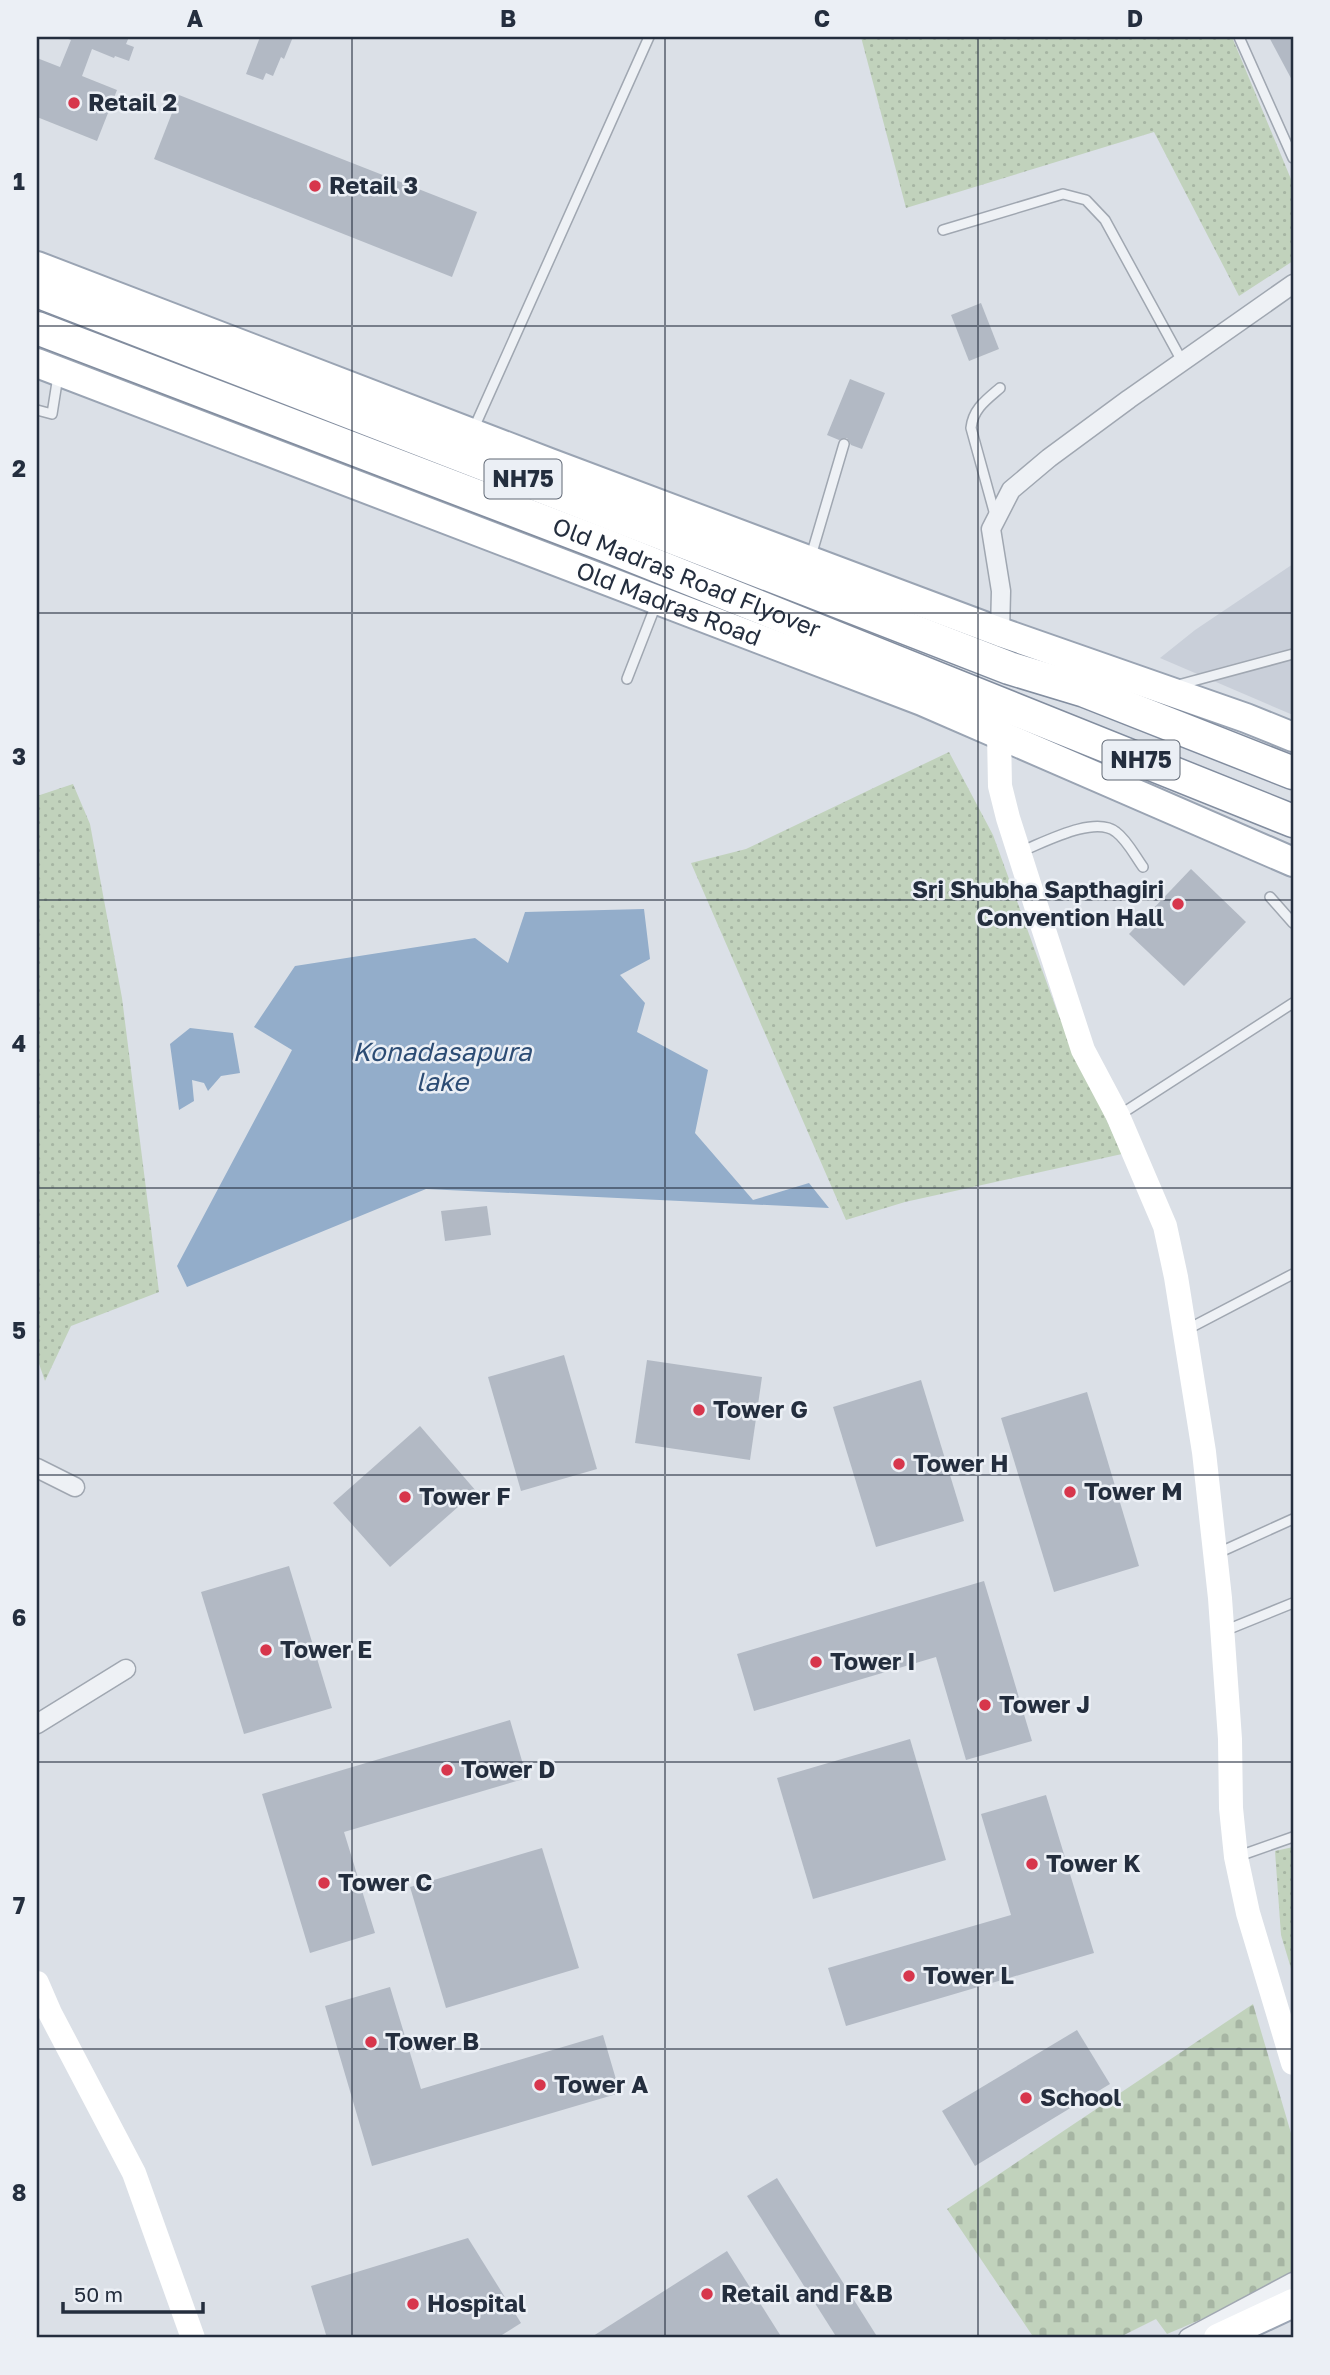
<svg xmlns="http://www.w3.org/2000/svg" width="1330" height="2375" viewBox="0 0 1330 2375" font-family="'Golos Text',sans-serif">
<defs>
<pattern id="grass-dots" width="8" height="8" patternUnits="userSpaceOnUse" patternTransform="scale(1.75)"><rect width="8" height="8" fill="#c1d2bc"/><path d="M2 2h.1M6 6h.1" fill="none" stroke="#a6b5a3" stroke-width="1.8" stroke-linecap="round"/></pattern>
<pattern id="cemetery-stones" width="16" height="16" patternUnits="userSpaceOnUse" patternTransform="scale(1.75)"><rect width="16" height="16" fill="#c1d2bc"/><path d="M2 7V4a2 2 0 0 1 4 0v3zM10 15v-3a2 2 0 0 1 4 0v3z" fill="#a6b5a3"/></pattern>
</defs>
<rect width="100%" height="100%" fill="#dbe0e7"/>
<path fill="#c9cfd9" d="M1293 564V715L1160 658 1195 630Z"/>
<g fill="url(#grass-dots)">
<path d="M861 37H1232L1293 184V261L1239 296 1154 132 906 208Z"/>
<path d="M949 752 993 835 1057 1011 1122 1154 905 1202 846 1220 691 863 746 849Z"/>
<path d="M73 784 90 824 122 998 159 1292 71 1326 45 1381 37 1358V796Z"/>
<path d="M1293 1847V1975L1281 1935 1275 1851Z"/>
</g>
<path fill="url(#cemetery-stones)" d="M1253 2004 1293 2140V2277L1263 2293 1167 2334 1156 2319 1118 2338H1034L947 2209Z"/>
<g fill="#93adca">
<path d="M644 909 650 959 620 975 645 1003 637 1032 708 1070 695 1133 753 1200 809 1183 829 1208 426 1189 187 1287 177 1266 292 1050 254 1027 295 966 475 938 508 963 525 912Z"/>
<path d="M190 1028 233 1033 240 1073 221 1076 208 1091 204 1083 192 1080 194 1101 179 1110 170 1044Z"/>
</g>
<g fill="#b2b9c4">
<path d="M63 37H129L126 44 134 47 129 61 115 56 114 58 92 49 82 76 117 90 97 141 37 117V58L60 67 71 40Z"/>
<path d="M260 37H293L284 59 281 57 273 76 266 73 263 80 246 74Z"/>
<path d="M1269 37H1293V82Z"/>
<path d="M179 95 477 212 452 277 154 159Z"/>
<path d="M981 303 999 349 969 361 951 315Z"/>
<path d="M850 379 885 393 862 449 851 445 847 438 839 440 827 435Z"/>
<path d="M1191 869 1246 922 1184 986 1129 934Z"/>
<path d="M487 1206 491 1235 445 1241 441 1211Z"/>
<path d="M564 1355 597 1469 521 1491 488 1377Z"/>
<path d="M647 1360 762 1377 750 1460 635 1443Z"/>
<path d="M921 1380 964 1521 876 1547 833 1407Z"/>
<path d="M1087 1392 1139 1566 1054 1592 1001 1418Z"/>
<path d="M420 1426 476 1491 390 1567 333 1503Z"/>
<path d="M289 1566 332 1708 244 1734 201 1592Z"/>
<path d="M984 1581 1032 1741 966 1760 936 1657 754 1711 737 1654Z"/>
<path d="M510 1720 527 1778 344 1832 375 1933 310 1953 262 1794Z"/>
<path d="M910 1739 946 1860 813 1899 777 1778Z"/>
<path d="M1046 1795 1094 1953 846 2026 828 1968 1011 1915 981 1814Z"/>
<path d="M542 1848 579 1968 446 2008 410 1887Z"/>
<path d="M390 1987 421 2089 603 2035 620 2093 372 2166 325 2006Z"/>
<path d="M1077 2030 1110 2084 975 2166 942 2111Z"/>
<path d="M777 2178 878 2338H837L747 2196Z"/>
<path d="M468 2238 521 2323 497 2338H327L311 2286Z"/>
<path d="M727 2251 782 2338H590Z"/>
</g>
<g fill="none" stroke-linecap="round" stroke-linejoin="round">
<defs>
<g id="lane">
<path d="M1239 37 1293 158"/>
<path d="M943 230 1063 194 1086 200 1105 220 1182 361"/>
<path d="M37 410 52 414 58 376"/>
<path d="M474 428 649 37"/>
<path d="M995 515 971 428C973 409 986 400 1000 388"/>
<path d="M811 556 844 444"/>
<path d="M627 679 657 602"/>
<path d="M1178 685 1293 654"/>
<path d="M1022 851C1045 842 1095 815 1116 832 1127 840 1135 856 1143 867"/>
<path d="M1270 897 1293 923"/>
<path d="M1118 1116 1293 1003"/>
<path d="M1186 1330 1293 1274"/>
<path d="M1218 1553 1293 1519"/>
<path d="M1224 1631 1293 1603"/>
<path d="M1239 1856 1293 1837"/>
</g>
<g id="street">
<path d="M1000 632 1001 591 991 529 1011 490 1049 458 1129 399 1293 284"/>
<path d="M37 1468 75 1487"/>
<path d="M37 1724 126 1669"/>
<path d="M1188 2338 1293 2282"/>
</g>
<g id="primary">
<path d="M37 266 550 463 1000 632 1246 718 1293 737"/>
<path id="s1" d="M37 363 922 701 1293 862"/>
<path d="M1218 2338 1293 2303"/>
</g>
<g id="highway">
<path d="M37 291 1009 668 1085 691 1293 773"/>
<path id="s2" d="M37 328 605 545 1293 821"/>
</g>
</defs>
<use href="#lane" stroke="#a0a7b1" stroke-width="12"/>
<use href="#street" stroke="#a0a7b1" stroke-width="21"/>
<use href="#primary" stroke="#9aa4b3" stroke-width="32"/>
<use href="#highway" stroke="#828d9f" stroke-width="35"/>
<use href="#lane" stroke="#eef1f5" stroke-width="9"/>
<use href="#street" stroke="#eef1f5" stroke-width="18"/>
<g stroke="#fff" stroke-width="24">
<path d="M999 734 1000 786 1008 818 1039 915 1083 1050 1118 1116 1165 1226 1176 1277 1204 1452 1220 1598 1230 1739 1231 1808 1236 1857 1248 1913 1293 2063"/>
<path d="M37 1983 50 2013 134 2173 193 2338"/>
</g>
<use href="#primary" stroke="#fff" stroke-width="28"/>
<use href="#highway" stroke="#fff" stroke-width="32"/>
</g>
<path fill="none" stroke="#242e3e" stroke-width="2" stroke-opacity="0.55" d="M352 37V2338M665 37V2338M978 37V2338M37 326H1293M37 613H1293M37 900H1293M37 1188H1293M37 1475H1293M37 1762H1293M37 2049H1293"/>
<g fill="#d7364c" stroke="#ebeff5" stroke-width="2.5">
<circle cx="74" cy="103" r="7"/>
<circle cx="315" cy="186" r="7"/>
<circle cx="1178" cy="904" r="7"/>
<circle cx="699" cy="1410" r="7"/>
<circle cx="899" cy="1464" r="7"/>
<circle cx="1070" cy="1492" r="7"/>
<circle cx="405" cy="1497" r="7"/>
<circle cx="266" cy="1650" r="7"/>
<circle cx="816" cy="1662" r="7"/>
<circle cx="985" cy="1705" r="7"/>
<circle cx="447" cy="1770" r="7"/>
<circle cx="1032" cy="1864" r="7"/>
<circle cx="324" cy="1883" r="7"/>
<circle cx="909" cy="1976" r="7"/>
<circle cx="371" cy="2042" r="7"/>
<circle cx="540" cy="2085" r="7"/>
<circle cx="1026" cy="2098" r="7"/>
<circle cx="707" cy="2294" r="7"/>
<circle cx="413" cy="2304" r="7"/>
</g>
<g text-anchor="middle" stroke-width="5" stroke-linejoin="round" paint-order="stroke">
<g fill="#ebeff5" stroke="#606875" stroke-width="2">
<rect x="484.5" y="459.5" width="77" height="39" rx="5"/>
<rect x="1102.5" y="740.5" width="77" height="39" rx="5"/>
</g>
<g font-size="23" font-weight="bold" fill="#242e3e">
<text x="523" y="487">NH75</text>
<text x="1141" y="768">NH75</text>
</g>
<g font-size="24" font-weight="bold" fill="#242e3e" stroke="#ebeff5" text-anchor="start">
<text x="88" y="111">Retail 2</text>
<text x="329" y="194">Retail 3</text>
<text x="1164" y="898" text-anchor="end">Sri Shubha Sapthagiri<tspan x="1164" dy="28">Convention Hall</tspan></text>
<text x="713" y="1418">Tower G</text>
<text x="913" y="1472">Tower H</text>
<text x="1084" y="1500">Tower M</text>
<text x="419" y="1505">Tower F</text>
<text x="280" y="1658">Tower E</text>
<text x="830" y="1670">Tower I</text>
<text x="999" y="1713">Tower J</text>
<text x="461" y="1778">Tower D</text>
<text x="1046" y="1872">Tower K</text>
<text x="338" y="1891">Tower C</text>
<text x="923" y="1984">Tower L</text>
<text x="385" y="2050">Tower B</text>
<text x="554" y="2093">Tower A</text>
<text x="1040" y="2106">School</text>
<text x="721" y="2302">Retail and F&amp;B</text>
<text x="427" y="2312">Hospital</text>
</g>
<g font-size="24" fill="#242e3e" stroke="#ebeff5">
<text dy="8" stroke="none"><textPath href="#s2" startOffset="696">Old Madras Road Flyover</textPath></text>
<text dy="8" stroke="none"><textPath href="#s1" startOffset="676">Old Madras Road</textPath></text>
</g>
<g font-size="26" font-style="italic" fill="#2c4c74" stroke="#ebeff5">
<text x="442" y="1061">Konadasapura<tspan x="442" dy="30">lake</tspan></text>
</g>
</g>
<rect width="1330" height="2375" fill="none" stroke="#ebeff5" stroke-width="77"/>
<path d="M63 2302v10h140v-10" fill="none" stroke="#242e3e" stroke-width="3.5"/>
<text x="74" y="2302" font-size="21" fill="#242e3e" stroke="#ebeff5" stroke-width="5" paint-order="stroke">50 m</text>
<rect x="38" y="38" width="1254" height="2298" fill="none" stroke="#242e3e" stroke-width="2.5"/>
<g font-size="23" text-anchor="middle" font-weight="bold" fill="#242e3e">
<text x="195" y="27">A</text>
<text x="508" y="27">B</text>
<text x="822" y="27">C</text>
<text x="1135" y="27">D</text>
<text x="19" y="190">1</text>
<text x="19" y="477">2</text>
<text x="19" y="765">3</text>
<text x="19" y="1052">4</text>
<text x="19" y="1339">5</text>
<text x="19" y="1626">6</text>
<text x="19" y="1914">7</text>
<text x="19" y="2201">8</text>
</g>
</svg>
